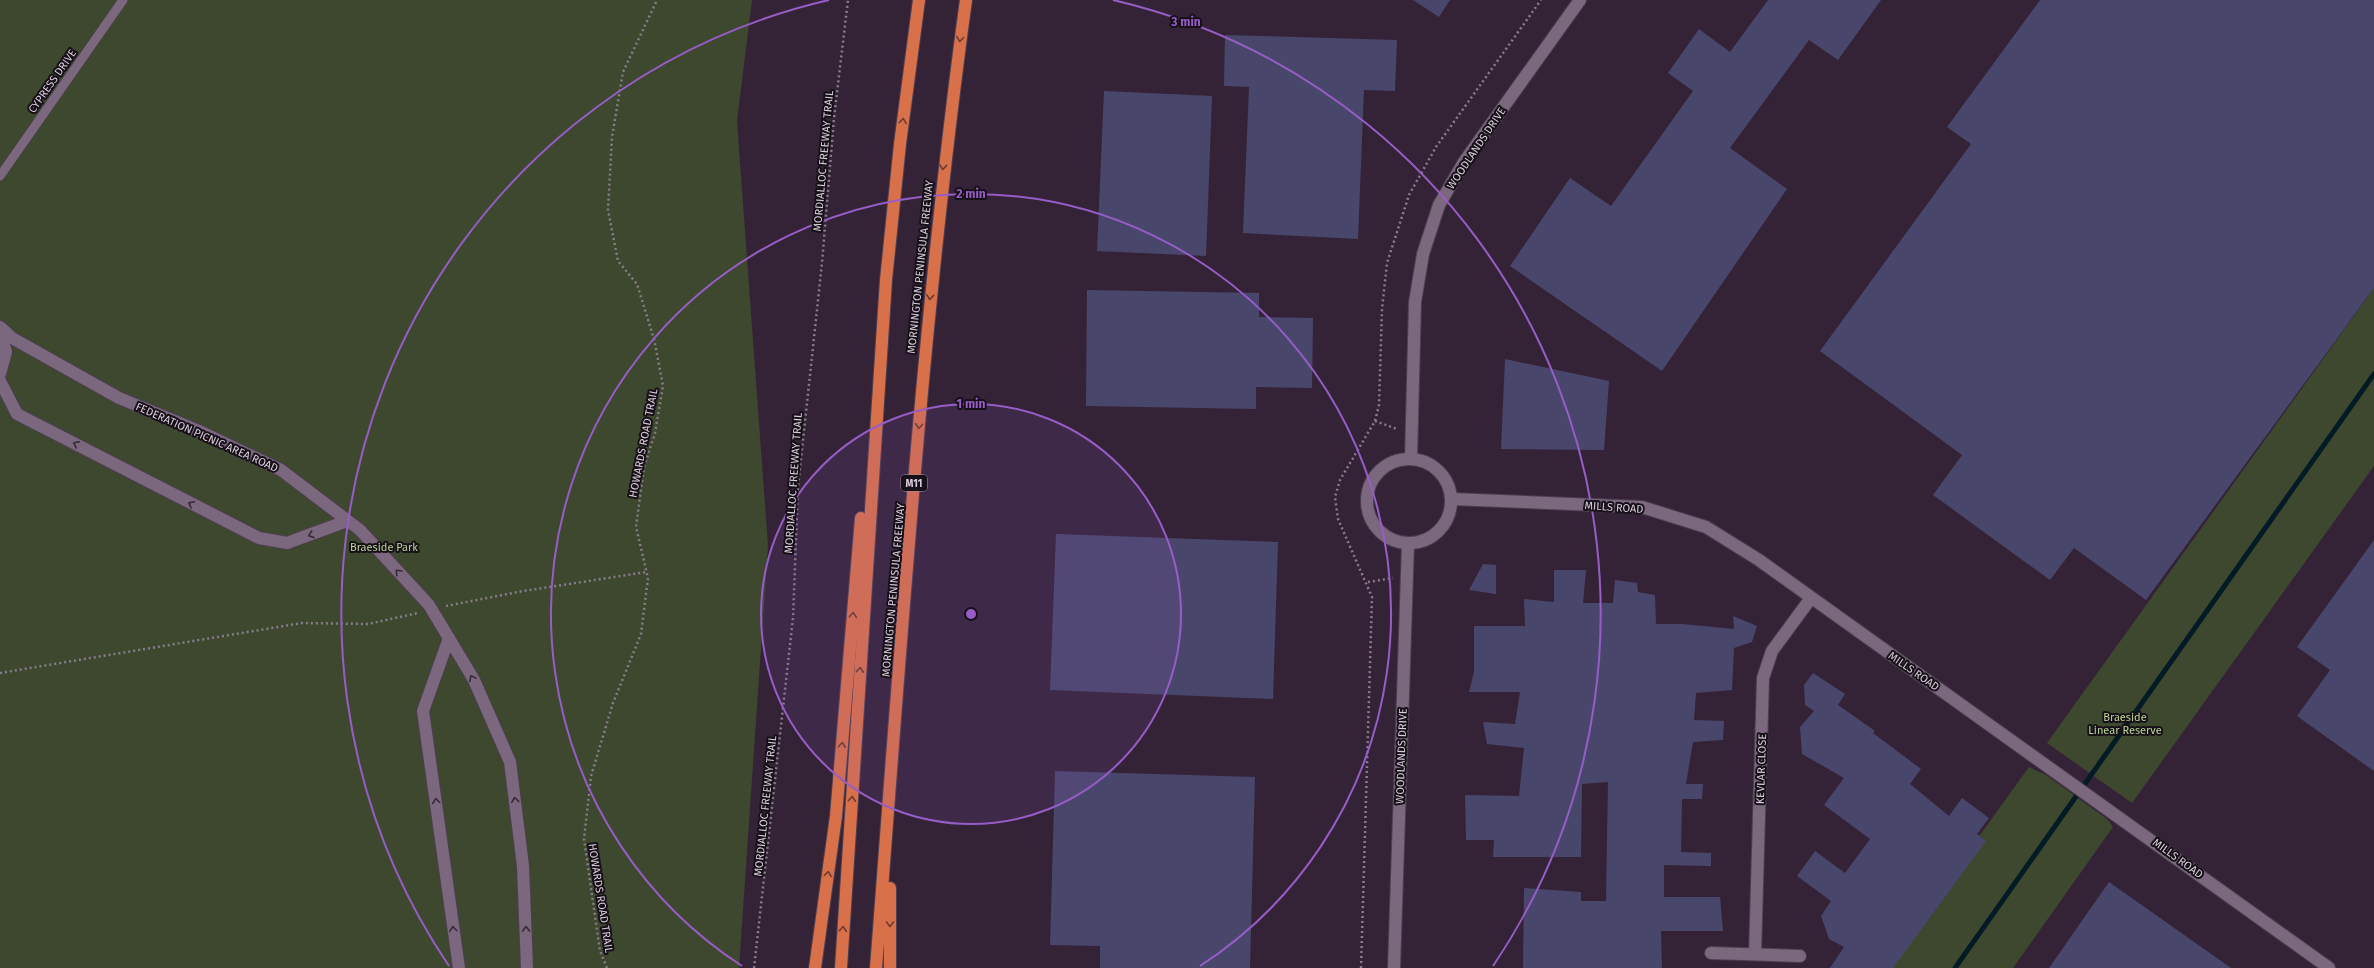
<svg xmlns="http://www.w3.org/2000/svg" width="2374" height="968" viewBox="0 0 2374 968" font-family="'Fira Sans',sans-serif">
<rect width="100%" height="100%" fill="#342337"/>
<g fill="#3d482f">
<path d="M0 0H752L737 121 768 546 739 968H0Z"/>
<path d="M2374 288V466L2132 803 2047 743Z"/>
<path d="M2029 767 2046 775 2107 819 2113 827 2013 968H1884Z"/>
</g>
<g fill="none" stroke-linecap="round" stroke-linejoin="round">
<path stroke="#041b26" stroke-width="5" d="M1955 968 2374 374"/>
</g>
<g fill="#49466c">
<path d="M1413 0H1450L1439 17Z"/>
<path d="M1768 0H1881L1838 60 1809 40 1730 148 1787 189 1662 371 1510 266 1570 178 1611 206 1693 91 1668 73 1699 29 1730 52Z"/>
<path d="M2040 0H2374V288L2146 600 2074 548 2050 580 1933 495 1962 455 1820 351 1971 144 1947 127Z"/>
<path d="M1225 35 1397 40 1395 91 1364 90 1358 239 1243 233 1249 87 1224 86Z"/>
<path d="M1104 91 1212 96 1206 256 1097 251Z"/>
<path d="M1087 290 1259 293V317L1313 318 1312 388 1256 387V409L1086 406Z"/>
<path d="M1505 359 1609 381 1604 450 1501 449Z"/>
<path d="M1056 534 1278 542 1273 699 1050 690Z"/>
<path d="M2374 540V771L2297 716 2330 670 2297 647Z"/>
<path d="M1483 564 1496 565V594L1469 590Z"/>
<path d="M1554 570H1586L1583 603H1613L1615 580 1637 583 1638 592 1655 595 1656 624H1682L1734 629 1733 616 1757 626 1752 642 1734 648 1732 690 1696 693 1694 720 1724 721 1723 740 1693 742 1686 784H1703L1702 799H1682L1681 852 1711 853V866L1664 865V897H1720L1723 931H1661L1662 968H1523L1524 888 1581 892V901H1606L1608 782 1582 784 1581 857H1493L1494 840H1466L1465 795 1519 796 1524 748 1487 744 1483 722 1515 724 1520 692H1469L1474 672V626H1525L1524 599 1554 602Z"/>
<path d="M1813 673 1845 694 1838 705 1875 731 1873 733 1921 769 1910 784 1949 816 1962 798 1989 818 1977 834 1986 841 1893 968H1830L1844 947 1829 939 1821 916 1831 901 1797 876 1815 851 1845 873 1870 839 1824 805 1844 778 1802 754 1800 727 1814 711 1805 705 1804 685Z"/>
<path d="M1055 771 1255 777 1250 968H1100V946L1050 945Z"/>
<path d="M2109 882 2231 968H2049Z"/>
</g>
<g fill="none" stroke-linecap="round" stroke-linejoin="round">
<defs>
<path id="lane" d="M0 176 123 0"/>
<g id="street">
<path d="M0 327 12 338 119 398 199 431 281 470 360 530 429 605 474 680 510 762 523 866 527 968"/>
<path d="M0 332 6 352 0 374"/>
<path d="M0 381 17 414 259 538 287 543 347 521"/>
<path d="M1452 499 1642 507 1706 527 1759 560 2329 968"/>
<path d="M449 638 423 711 459 968"/>
<path d="M1711 953 1800 956"/>
<path d="M1755 954 1763 678 1772 651 1811 598"/>
</g>
<g id="secondary">
<circle cx="1409" cy="501" r="42"/>
<path d="M1411 459 1415 302 1423 254 1439 205 1464 162 1580 0"/>
<path d="M1394 968 1408 543"/>
</g>
<g id="highway">
<path d="M890 888V968"/>
<path d="M815 968 836 816 861 518"/>
<path d="M841 968 886 280 900 144 919 0"/>
<path d="M876 968C901 645 922 321 966 0"/>
</g>
</defs>
<use href="#lane" stroke="#4d3e50" stroke-width="10"/>
<use href="#street" stroke="#4d3e50" stroke-width="14"/>
<use href="#secondary" stroke="#4d3e50" stroke-width="14"/>
<use href="#highway" stroke="#4d3e50" stroke-width="14"/>
<g stroke="#897c8c" stroke-width="2.5" stroke-dasharray="2 3" stroke-linecap="butt">
<path d="M1375 421 1397 429"/>
<path d="M1368 582 1393 578"/>
<path d="M446 606 523 591 647 572"/>
<path d="M0 673 302 623 368 624 418 613"/>
<path d="M607 968 600 951 584 839 591 776 613 703 641 634 648 578 636 527 644 467 655 433 663 386 654 339 637 284 618 261 608 210 612 137 623 72 657 0"/>
<path d="M754 968 793 618 798 487 822 263 834 118 848 0"/>
<path d="M1361 968 1372 597 1338 519 1335 497 1340 480 1375 421 1379 405 1382 309 1387 263 1409 195 1436 147 1541 0"/>
</g>
<use href="#lane" stroke="#7b677e" stroke-width="9"/>
<use href="#street" stroke="#7b677e" stroke-width="12"/>
<use href="#secondary" stroke="#7b677e" stroke-width="12"/>
<use href="#highway" stroke="#d8704a" stroke-width="12"/>
</g>
<defs><path id="oneway-chevron" d="M-2-3.5L2.5 0L-2 3.5" fill="none" stroke-width="1.6" stroke-linecap="round" stroke-linejoin="round"/></defs>
<g stroke="#6e3b2f">
<use href="#oneway-chevron" transform="translate(960 39) rotate(98)"/>
<use href="#oneway-chevron" transform="translate(903 121) rotate(-82)"/>
<use href="#oneway-chevron" transform="translate(943 167) rotate(96)"/>
<use href="#oneway-chevron" transform="translate(930 297) rotate(96)"/>
<use href="#oneway-chevron" transform="translate(919 426) rotate(94)"/>
<use href="#oneway-chevron" transform="translate(853 615) rotate(-85)"/>
<use href="#oneway-chevron" transform="translate(860 670) rotate(-86)"/>
<use href="#oneway-chevron" transform="translate(842 745) rotate(-85)"/>
<use href="#oneway-chevron" transform="translate(852 799) rotate(-86)"/>
<use href="#oneway-chevron" transform="translate(828 874) rotate(-82)"/>
<use href="#oneway-chevron" transform="translate(890 924) rotate(90)"/>
<use href="#oneway-chevron" transform="translate(843 929) rotate(-86)"/>
</g>
<g stroke="#352a37">
<use href="#oneway-chevron" transform="translate(76 444) rotate(-153)"/>
<use href="#oneway-chevron" transform="translate(191 504) rotate(-153)"/>
<use href="#oneway-chevron" transform="translate(311 535) rotate(160)"/>
<use href="#oneway-chevron" transform="translate(398 572) rotate(-133)"/>
<use href="#oneway-chevron" transform="translate(472 678) rotate(-118)"/>
<use href="#oneway-chevron" transform="translate(515 800) rotate(-97)"/>
<use href="#oneway-chevron" transform="translate(436 801) rotate(-98)"/>
<use href="#oneway-chevron" transform="translate(453 929) rotate(-98)"/>
<use href="#oneway-chevron" transform="translate(526 929) rotate(-92)"/>
</g>
<circle cx="971" cy="614" r="210" fill="#975dc7" fill-opacity=".12"/>
<g fill="none" stroke="#975dc7" stroke-width="2">
<circle cx="971" cy="614" r="210"/>
<path d="M742 966A420 420 0 1 1 1200 966"/>
<path d="M449 966A630 630 0 0 1 829 0M1113 0A630 630 0 0 1 1493 966"/>
</g>
<g text-anchor="middle" stroke-width="4" stroke-linejoin="round" paint-order="stroke">
<rect fill="#171019" stroke="#9f95a1" stroke-width="1" x="901" y="475" width="26" height="16" rx="3"/>
<g font-size="10" font-weight="bold" fill="#d9cedb">
<text x="914" y="487">M11</text>
</g>
<g font-size="11" fill="#d9cedb" stroke="#171019">
<text transform="translate(52 81) rotate(-55)" y="4">CYPRESS DRIVE</text>
<text transform="translate(1476 148) rotate(-56)" y="4">WOODLANDS DRIVE</text>
<text transform="translate(823 161) rotate(-85)" y="4">MORDIALLOC FREEWAY TRAIL</text>
<text transform="translate(920 267) rotate(-84)" y="4">MORNINGTON PENINSULA FREEWAY</text>
<text transform="translate(207 437) rotate(24)" y="4">FEDERATION PICNIC AREA ROAD</text>
<text transform="translate(643 443) rotate(-79)" y="4">HOWARDS ROAD TRAIL</text>
<text transform="translate(793 483) rotate(-86)" y="4">MORDIALLOC FREEWAY TRAIL</text>
<text transform="translate(1614 507) rotate(4)" y="4">MILLS ROAD</text>
<text transform="translate(893 590) rotate(-85)" y="4">MORNINGTON PENINSULA FREEWAY</text>
<text transform="translate(1914 671) rotate(35)" y="4">MILLS ROAD</text>
<text transform="translate(1401 756) rotate(-88)" y="4">WOODLANDS DRIVE</text>
<text transform="translate(1761 769) rotate(-88)" y="4">KEVLAR CLOSE</text>
<text transform="translate(765 806) rotate(-84)" y="4">MORDIALLOC FREEWAY TRAIL</text>
<text transform="translate(2178 858) rotate(36)" y="4">MILLS ROAD</text>
<text transform="translate(601 898) rotate(81)" y="4">HOWARDS ROAD TRAIL</text>
</g>
<g font-size="11" fill="#b9d695" stroke="#171019">
<text x="384" y="551">Braeside Park</text>
<text x="2125" y="721">Braeside<tspan x="2125" dy="13">Linear Reserve</tspan></text>
</g>
</g>
<circle cx="971" cy="614" r="6" fill="#975dc7" stroke="#171019" stroke-width="2"/>
<g font-size="12" text-anchor="middle" font-weight="bold" fill="#975dc7" stroke="#171019" stroke-width="4" stroke-linejoin="round" paint-order="stroke">
<text x="1186" y="26">3 min</text>
<text x="971" y="198">2 min</text>
<text x="971" y="408">1 min</text>
</g>
</svg>
